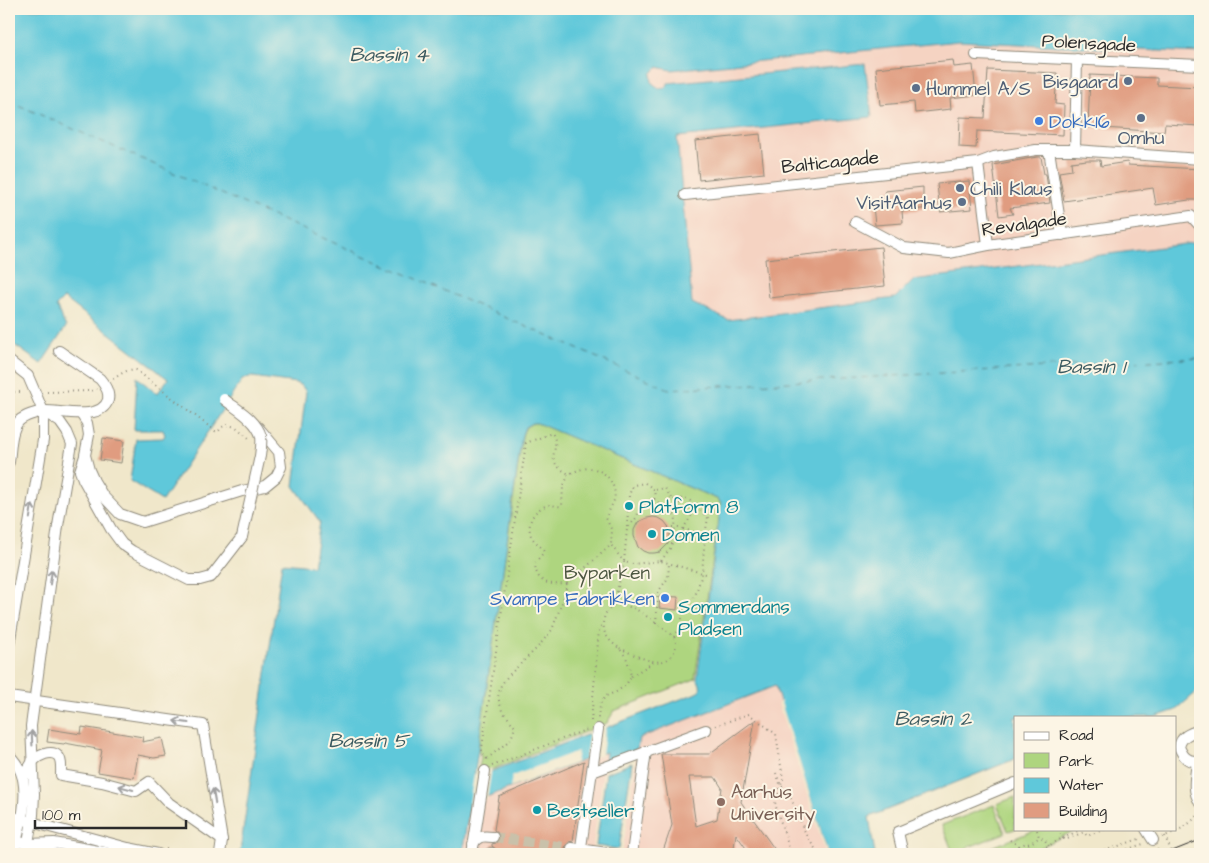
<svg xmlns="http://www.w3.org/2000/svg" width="1209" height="863" viewBox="0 0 1209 863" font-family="'Architects Daughter',sans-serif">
<rect width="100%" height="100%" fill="#fcf5e5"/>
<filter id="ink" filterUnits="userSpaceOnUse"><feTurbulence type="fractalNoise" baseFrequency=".02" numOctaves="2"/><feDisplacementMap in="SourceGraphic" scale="10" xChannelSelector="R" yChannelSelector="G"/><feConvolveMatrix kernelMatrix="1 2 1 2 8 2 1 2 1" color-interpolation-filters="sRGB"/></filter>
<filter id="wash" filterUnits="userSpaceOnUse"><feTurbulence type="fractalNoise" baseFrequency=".0096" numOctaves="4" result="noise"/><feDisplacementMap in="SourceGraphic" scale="20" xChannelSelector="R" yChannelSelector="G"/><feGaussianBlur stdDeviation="1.12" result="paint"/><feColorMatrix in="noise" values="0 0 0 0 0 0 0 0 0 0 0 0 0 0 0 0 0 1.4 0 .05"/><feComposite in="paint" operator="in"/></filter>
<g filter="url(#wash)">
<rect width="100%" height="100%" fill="#f0e7ca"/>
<g fill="#f5d3c2">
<path d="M959 41 1200 52V242L914 280 895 298 728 320 692 303 677 137 872 117 865 64 668 83 667 87 659 88 652 83 651 74 657 67Z"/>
<path d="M776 686 829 854H622L639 738Z"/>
<path d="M606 751 592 854H462L470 803Z"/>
</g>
<g fill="#aed57f" stroke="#6c8055">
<path d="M534 423H537L719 500 721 505 695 679 614 711 607 723 478 775 481 756 478 750 522 437C524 429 526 425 534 423Z"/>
<path d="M1015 797V829L1008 831 997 804Z"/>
<path d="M994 805 1005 833 953 853 942 825Z"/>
<path d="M1038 829H1077L1028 854H974Z"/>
</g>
<g fill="#5fc8da" stroke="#457a82" fill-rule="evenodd">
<path d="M9 9H1200V53L959 41 671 70 657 67 651 74 652 83 659 88 667 87 668 83 865 64 872 117 677 137 692 303 728 320 895 298 913 280 1200 242V689L1176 710 1155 717H1093L1092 715 1090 717H1015V759L869 817 875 854H828L775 686 639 738 637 749 605 762 606 752 470 803 462 854H249L240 852 282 563 313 566 320 522 294 486 306 392 302 386 296 383 253 377H249L242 380 162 501 130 481 136 439 163 438 165 435 163 430H134L137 377 157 394 168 379 64 298 56 306 66 327 41 364 9 341ZM532 423H537L717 499 719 500 721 504 697 679C700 683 701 686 700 691L694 694 474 778 522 435 525 427Z"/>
<path d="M632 763 619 849 596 846 606 773Z"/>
</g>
<g fill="#f0e7ca">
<path d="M781 701V702L828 854H826L778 703Z"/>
<path d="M606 724 602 755 585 760 589 731Z"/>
<path d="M578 751 576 763 510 788 512 776Z"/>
<path d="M492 768 487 799 469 805 474 775Z"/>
</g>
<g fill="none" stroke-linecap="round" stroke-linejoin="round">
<path stroke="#3b5a60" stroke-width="1" stroke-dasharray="6 5" stroke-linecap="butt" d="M9 101 669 389 1200 358"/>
</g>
<g id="blocks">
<g fill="#e09c80" fill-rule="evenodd">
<path d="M953 60 954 67 973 65 976 95 950 98 951 109 915 113 914 102 880 105 876 68Z"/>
<path d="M988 70 1057 73 1055 104 1064 105 1063 135 977 131 976 148 959 147 960 117 985 118Z"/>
<path d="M1090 75 1157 78V85L1200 87V126L1165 124 1164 132 1088 127Z"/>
<path d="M760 134 764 173 699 180 695 141Z"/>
<path d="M1037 157H1041L1044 174H1046L1050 203 1010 208 1013 214 999 216 993 165Z"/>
<path d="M1087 160H1100L1101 166 1127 162 1128 165 1200 169V200H1189L1156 205 1153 188 1064 201 1059 172 1072 170 1071 162Z"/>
<path d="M969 181 972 209 940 212 937 184Z"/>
<path d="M923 187V209H919V210L902 211 903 223 875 225 873 206 884 205 883 201H886L885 191Z"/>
<path d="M881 247 885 286 769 298 765 259Z"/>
<path d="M103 438 124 441 121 463 100 460Z"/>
<path d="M653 517 659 518 664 521 668 526 670 532V538L668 544 660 552 654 553H648L643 551 638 547 634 536V530L638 522 647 518Z"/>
<path d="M660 596 678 597 677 610 659 608Z"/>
<path d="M755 720 741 802 778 854H750L736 834 733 854H662L672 825 661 754H709ZM689 777H715L722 788 717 819 696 826Z"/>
<path d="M82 727 143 737 142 742 162 738 166 756 154 758 138 755 134 778 98 772 102 750 65 743 64 744 47 742 49 729 81 734Z"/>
<path d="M584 761 573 841 569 842 565 847 566 851 570 854H498L497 850 492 846V844L496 843 500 838 499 834 494 830 499 797Z"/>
</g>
</g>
</g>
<g filter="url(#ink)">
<use href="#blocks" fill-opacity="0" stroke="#8e897a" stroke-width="1"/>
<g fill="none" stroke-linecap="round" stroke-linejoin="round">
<path stroke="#c9c1aa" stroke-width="10" stroke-dasharray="10 5" stroke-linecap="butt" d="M493 837 572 848"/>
<defs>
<g id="minor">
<path d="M976 55 1200 65"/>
<path d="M1049 150 1062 235"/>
<path d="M1075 150 1077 59"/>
<path d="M978 163 988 245"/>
<path d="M685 195 978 163 994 157 1036 150H1075L1200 159"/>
<path d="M855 222 904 248 949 253 988 245 1191 216 1200 226"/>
<path d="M9 361 28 376 43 411V440L9 645"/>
<path d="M81 414 87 423 89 435 85 455 89 470 94 481 103 496 120 514 143 522 242 491 265 486 276 477 281 467 279 452 258 427"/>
<path d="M85 456 80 471 83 479 111 529 122 544 132 551 189 580H200L211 577 242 537"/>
<path d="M9 462C11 449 10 431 19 421 24 416 37 412 44 411 59 410 101 422 108 400 110 392 105 385 100 379L59 351"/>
<path d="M9 697 203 725 222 840 220 854"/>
<path d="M1200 730C1190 733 1181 736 1179 747 1183 756 1187 762 1197 761L1200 758"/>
<path d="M9 755C15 761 21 770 23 779 28 804 19 830 13 854"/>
<path d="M1197 761C1196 774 1191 791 1200 802"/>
<path d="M592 772 706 730"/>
<path d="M23 778C26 773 29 767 33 761 38 756 51 749 58 756 62 760 61 769 61 775L102 782 136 791 149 782 169 803 222 840"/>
<path d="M9 816 128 848 158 854"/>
<path d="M1146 829 1153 840"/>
<path d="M9 840 28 844 54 843 115 854"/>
<path d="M473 844C478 835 485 836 493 837"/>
<path d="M34 846 56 854"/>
<path d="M572 848 614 854"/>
<path d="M26 854 33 815 34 794 31 726 58 526 72 444 67 432 60 422 43 411"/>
<path d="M472 854 485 771"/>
<path d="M489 854 491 853"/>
<path d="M580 854 598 729"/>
<path d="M632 854 646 751"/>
<path d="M903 854 898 832 1015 783"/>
</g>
</defs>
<use href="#minor" stroke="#8e897a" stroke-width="12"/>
<g stroke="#8e897a" stroke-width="2" stroke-dasharray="1 4" stroke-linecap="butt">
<path d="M113 379C120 375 127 368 136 370L215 431 218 432 222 427 228 425 236 427 250 439"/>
<path d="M9 392H24"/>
<path d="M47 392 90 391 97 389"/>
<path d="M654 499 655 490 665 488 672 500 681 499"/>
<path d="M666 508 672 500"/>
<path d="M627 527 629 495 633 485 645 483 655 490"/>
<path d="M668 527H675L683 529 697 507 687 498 681 499 676 517"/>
<path d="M683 529 705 535 708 518 697 507"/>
<path d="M661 561 671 547 674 537 676 517 666 508 654 499 640 506 637 517 627 529 624 562 633 564 661 561 709 575"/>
<path d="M567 584C549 585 536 584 535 563L544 552C541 545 534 542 531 536 526 522 535 507 550 505 554 505 557 507 562 506L563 487 569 474"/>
<path d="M614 604C620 605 628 606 633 608 637 609 673 634 674 637 677 641 676 648 674 652 664 673 634 654 619 648"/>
<path d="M656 623 658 592 668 578 669 564"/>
<path d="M674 637 681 626 683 611 685 607 695 596 697 590 702 574 705 535"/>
<path d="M631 676 654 662"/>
<path d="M591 721 599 630 602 624"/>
<path d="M715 726 749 714 776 734 783 779 775 804 791 854"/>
<path d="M487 759 482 753V748L526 443 552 433C563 450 540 459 569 474 575 471 581 469 588 468 604 468 618 484 614 500 612 506 608 512 606 518L612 531 611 545"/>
<path d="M487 759 511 739 515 727 509 719 502 711 498 697 501 685 508 676 537 648 552 630 564 597 567 584 611 545 624 562 614 604 605 614 603 623 605 634 611 642 619 648 626 657 629 666 631 676 626 685 616 692 606 696 601 702 598 716V720"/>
<path d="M492 766 588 729"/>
<path d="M776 773 781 786 788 791 807 837 819 854"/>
<path d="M1058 829 1063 838 1082 829"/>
<path d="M1113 829H1117"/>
<path d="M1037 830 1039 837 1044 839 1049 846"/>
<path d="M1165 836 1172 854"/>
<path d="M1162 837C1177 831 1191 826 1200 811"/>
<path d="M1010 840 1019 846V851L1020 854"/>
<path d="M1019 846 1026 843 1028 844 1036 840 1039 837"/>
<path d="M166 849 188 854"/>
<path d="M1157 849 1159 854"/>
<path d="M981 851 982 854"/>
<path d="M1033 854 1063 838 1065 840 1084 832 1087 836 1105 829"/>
<path d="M1095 854 1139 839"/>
<path d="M1113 854 1143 844"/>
</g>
<use href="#minor" stroke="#fff" stroke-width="10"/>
<path stroke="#2b2b2b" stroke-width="1" d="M1165 854 1200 840"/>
<defs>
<path id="minor-bridge" d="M224 399C236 409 256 419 261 436 262 443 261 449 260 456L242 537"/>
</defs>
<use href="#minor-bridge" stroke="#8e897a" stroke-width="12" stroke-linecap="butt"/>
<use href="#minor-bridge" stroke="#fff" stroke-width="10"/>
</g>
<defs><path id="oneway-shaft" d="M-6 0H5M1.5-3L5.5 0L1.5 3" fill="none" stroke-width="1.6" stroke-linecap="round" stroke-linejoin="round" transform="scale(1.25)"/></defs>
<g stroke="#a0a0a0">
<use href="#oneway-shaft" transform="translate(31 511) rotate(-81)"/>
<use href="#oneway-shaft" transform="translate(51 577) rotate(-82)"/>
<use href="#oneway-shaft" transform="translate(181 722) rotate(-172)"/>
<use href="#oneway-shaft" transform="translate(32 738) rotate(-93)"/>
<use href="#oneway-shaft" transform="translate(126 788) rotate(-165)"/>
<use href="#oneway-shaft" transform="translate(214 796) rotate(-100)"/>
</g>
</g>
<g fill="#5c6f8a" stroke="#fcf5e5" stroke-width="2">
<circle cx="1128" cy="81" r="5"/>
<circle cx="916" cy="88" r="5"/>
<circle cx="1141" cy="118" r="5"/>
<circle cx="960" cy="188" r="5"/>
<circle cx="962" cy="202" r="5"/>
</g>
<g fill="#3f7fe0" stroke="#fcf5e5" stroke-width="2">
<circle cx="1039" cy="121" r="5"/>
<circle cx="665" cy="598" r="5"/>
</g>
<g fill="#0f9aa8" stroke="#fcf5e5" stroke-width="2">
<circle cx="629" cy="506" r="5"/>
<circle cx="652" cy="534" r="5"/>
<circle cx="668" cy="617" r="5"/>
<circle cx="537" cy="810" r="5"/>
</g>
<circle fill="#8d6e63" stroke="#fcf5e5" stroke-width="2" cx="721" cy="802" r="5"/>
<g text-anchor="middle" stroke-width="4" stroke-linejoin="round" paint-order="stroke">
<g font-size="19" fill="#2b2b2b" stroke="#fcf5e5">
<text transform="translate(1089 42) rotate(3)" y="7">Polensgade</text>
<text transform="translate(830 161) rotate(-6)" y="7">Balticagade</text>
<text transform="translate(1024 223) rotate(-8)" y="7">Revalgade</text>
</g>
<g font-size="19" fill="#4e5e75" stroke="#fcf5e5" text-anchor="end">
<text x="1118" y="88">Bisgaard</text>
<text x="926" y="95" text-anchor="start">Hummel A/S</text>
<text x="1141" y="144" text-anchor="middle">Omhu</text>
<text x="970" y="195" text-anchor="start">Chili Klaus</text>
<text x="952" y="209">VisitAarhus</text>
</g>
<g font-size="19" fill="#366cbe" stroke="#fcf5e5" text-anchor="start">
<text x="1049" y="128">Dokk16</text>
<text x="655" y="605" text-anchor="end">Svampe Fabrikken</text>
</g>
<g font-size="19" fill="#0d838f" stroke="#fcf5e5" text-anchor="start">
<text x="639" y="513">Platform 8</text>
<text x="662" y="541">Domen</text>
<text x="678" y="613">Sommerdans<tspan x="678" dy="22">Pladsen</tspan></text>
<text x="547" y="817">Bestseller</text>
</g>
<g font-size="19" fill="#4c5640" stroke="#fcf5e5">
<text x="607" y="579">Byparken</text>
</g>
<g font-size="19" fill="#785e54" stroke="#fcf5e5" text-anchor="start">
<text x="731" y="798">Aarhus<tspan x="731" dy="22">University</tspan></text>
</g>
<g font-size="20" font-style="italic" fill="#3b5a60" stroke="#fcf5e5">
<text x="389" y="61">Bassin 4</text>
<text x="1091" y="373">Bassin 1</text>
<text x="933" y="725">Bassin 2</text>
<text x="368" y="747">Bassin 5</text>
</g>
</g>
<rect width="1209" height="863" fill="none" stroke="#fcf5e5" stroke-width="30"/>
<rect x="1014" y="716" width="162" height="115" fill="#fcf5e5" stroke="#a8a49b"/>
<rect x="1024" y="732" width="25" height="8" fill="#ffffff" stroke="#a8a49b"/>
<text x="1059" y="740" font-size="15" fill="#2b2b2b">Road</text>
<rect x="1024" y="753" width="25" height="15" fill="#aed57f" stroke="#a8a49b"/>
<text x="1059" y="766" font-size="15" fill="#2b2b2b">Park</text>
<rect x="1024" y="778" width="25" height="15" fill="#5fc8da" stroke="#a8a49b"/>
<text x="1059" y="790" font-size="15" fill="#2b2b2b">Water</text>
<rect x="1024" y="803" width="25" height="15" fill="#e09c80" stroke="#a8a49b"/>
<text x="1059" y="816" font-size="15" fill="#2b2b2b">Building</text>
<path d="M35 820v8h151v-8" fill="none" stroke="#2b2b2b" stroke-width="2.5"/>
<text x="42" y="820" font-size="15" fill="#2b2b2b" stroke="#fcf5e5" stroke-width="4" paint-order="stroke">100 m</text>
</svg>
